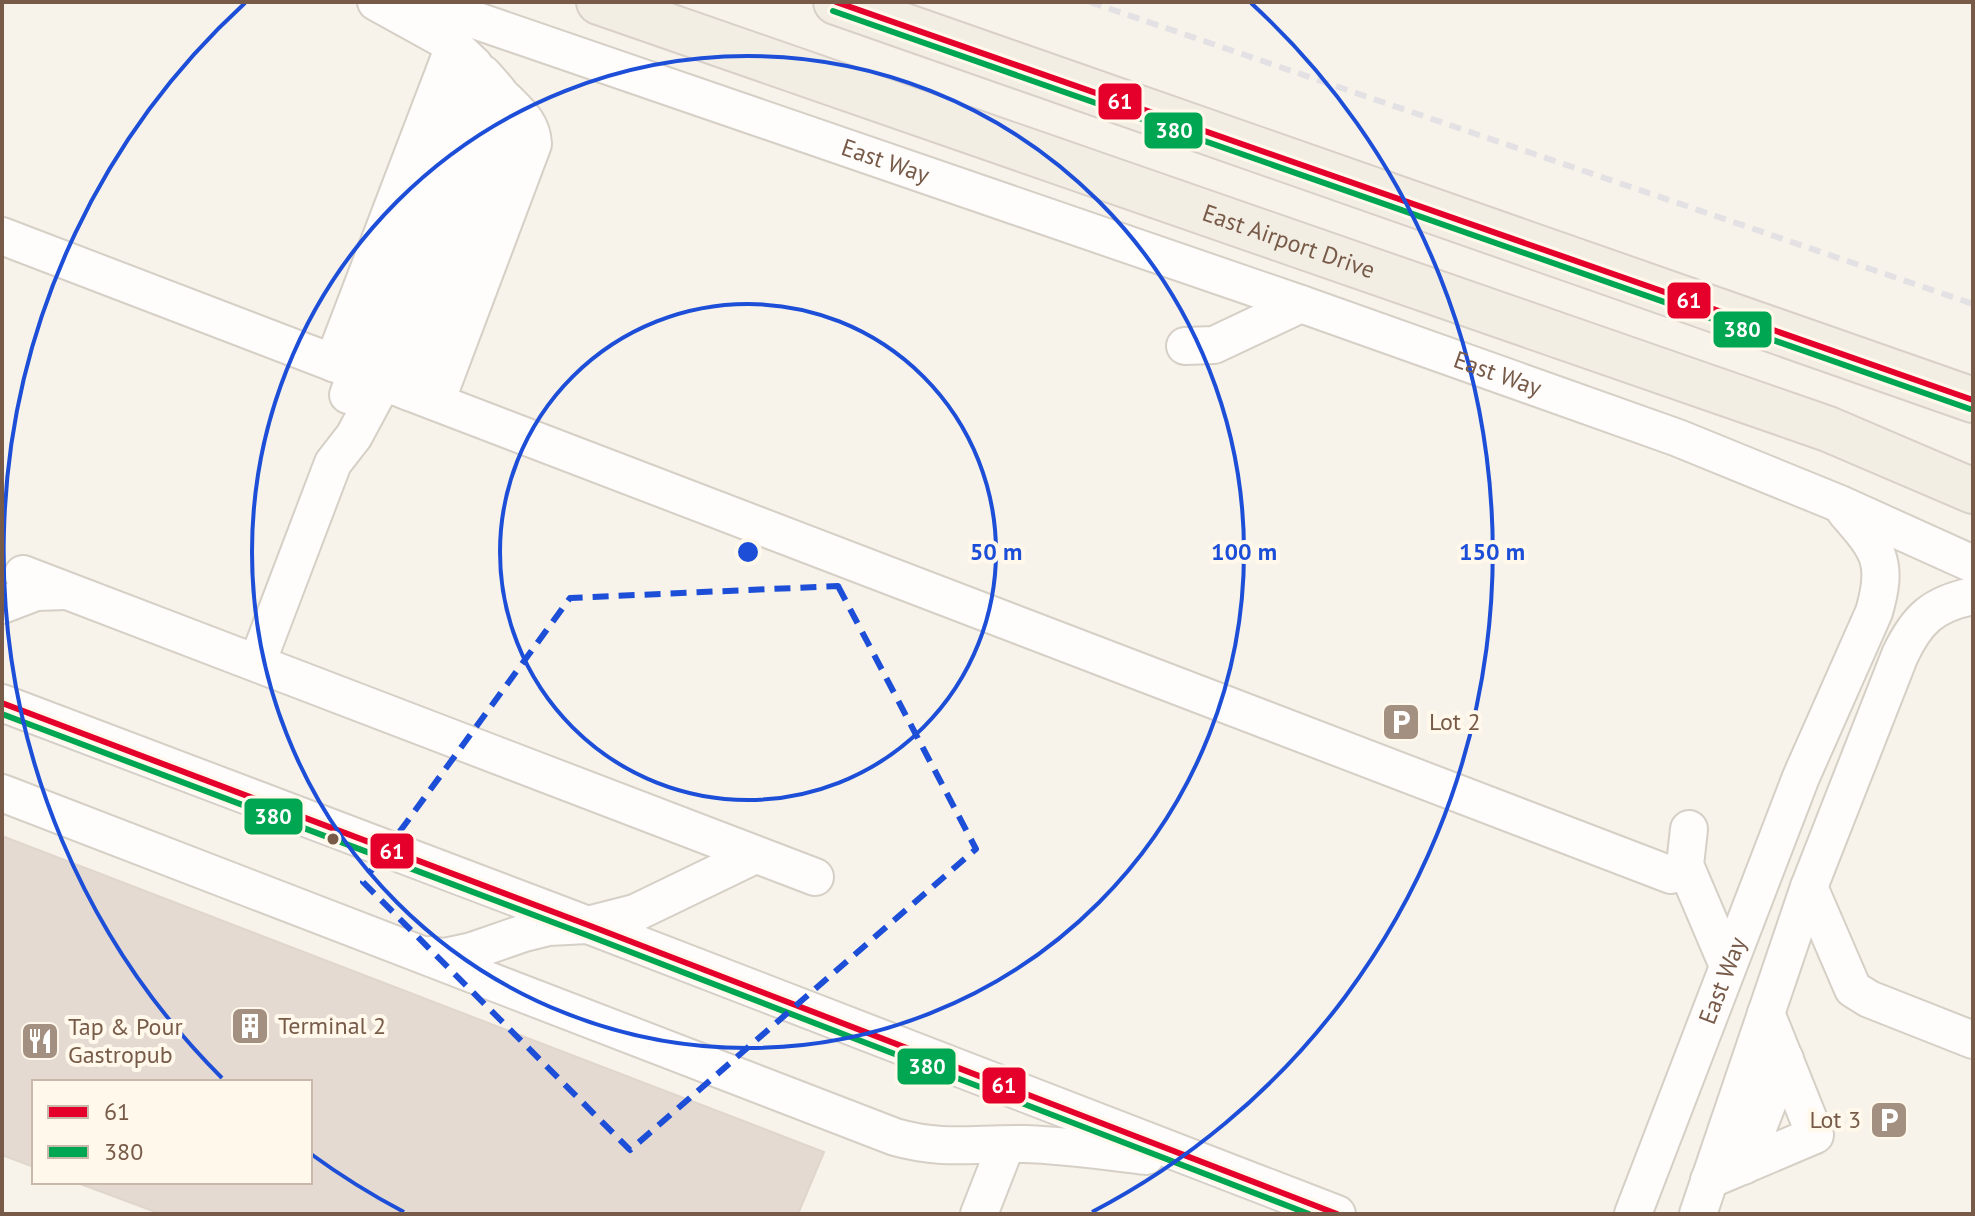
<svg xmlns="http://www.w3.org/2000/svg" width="1975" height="1216" viewBox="0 0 1975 1216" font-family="'PT Sans',sans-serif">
<rect width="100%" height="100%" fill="#f7f3ea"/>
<path fill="#e4dad1" stroke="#e0d6cc" stroke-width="2" d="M2 836 824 1152 798 1214H161L75 1182H310V1082H34V1167L2 1155Z"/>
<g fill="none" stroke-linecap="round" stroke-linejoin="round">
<defs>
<g id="minor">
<path id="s1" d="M422 2 1301 304 1678 438 1840 504 1973 564"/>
<path d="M2 236 1671 875"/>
<path d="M1185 346 1214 345 1301 304"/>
<path d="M333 363 451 54V46"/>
<path d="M409 392 510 129C513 104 499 92 483 74"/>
<path d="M348 395 461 99C465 75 464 67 452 46"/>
<path d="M436 402 533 144C532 124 520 114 506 100"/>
<path d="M23 574 815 877"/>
<path d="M2 605 36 592 66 591"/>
<path d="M257 663 333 463 354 436 383 382 471 154 489 99 486 84 474 65 452 44 376 2"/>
<path d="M2 703 588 925 1337 1214"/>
<path d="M2 793 895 1137C944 1151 975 1143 1023 1144 1065 1145 1105 1151 1146 1156"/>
<path d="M1689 829 1685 865 1728 966"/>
<path d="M1809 887 1853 989 1869 999 1973 1040"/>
<path d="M430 955 444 957 472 951 524 933 548 927 588 925 635 913 755 855"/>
<path d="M1743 1166 1785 1059"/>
<path d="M1709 1180 1815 1135 1766 1013"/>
<path d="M979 1214 1006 1145"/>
<path id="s2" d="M1633 1214 1801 777 1874 612C1889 561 1878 549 1845 511"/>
<path d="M1698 1214 1809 887 1900 655C1917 619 1933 604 1973 596"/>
</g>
<g id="major">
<path id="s3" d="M599 2 1828 429 1973 491"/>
<path d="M836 2 1973 400"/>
</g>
</defs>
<use href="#minor" stroke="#d6cfc6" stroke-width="40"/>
<use href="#major" stroke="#d9d0c9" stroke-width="48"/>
<use href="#minor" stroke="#fefdfc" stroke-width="36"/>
<use href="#major" stroke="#f3eee4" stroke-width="44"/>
<path stroke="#e4e1e5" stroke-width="6" stroke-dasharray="12 8" stroke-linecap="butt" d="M1090 2 1973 304"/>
<defs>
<g id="bus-1">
<path d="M836 2 1973 400"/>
<path d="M2 703 588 925 1337 1214"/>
</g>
<g id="bus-2">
<path d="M833 11 1970 409"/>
<path d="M2 714 584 934 1309 1214"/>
</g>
</defs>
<use href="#bus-1" stroke="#fff8eb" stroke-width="12"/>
<use href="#bus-2" stroke="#fff8eb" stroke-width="12"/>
<use href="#bus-1" stroke="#e4002b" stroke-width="6"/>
<use href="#bus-2" stroke="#00a651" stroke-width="6"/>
</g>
<path fill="none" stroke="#1d4ed8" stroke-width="6" stroke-dasharray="16 10" stroke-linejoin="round" d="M838 586 976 849 630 1150 363 882 570 598Z"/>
<g fill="none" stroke="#1d4ed8" stroke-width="4">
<circle cx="748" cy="552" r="248"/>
<circle cx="748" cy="552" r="496"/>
<path d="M404 1212A744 744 0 0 1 311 1154M222 1078A744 744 0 0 1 245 3M1251 3A744 744 0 0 1 1092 1212"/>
</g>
<defs>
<symbol id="parking-square" viewBox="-11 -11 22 22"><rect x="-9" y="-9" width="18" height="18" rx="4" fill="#a49081" stroke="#fff8eb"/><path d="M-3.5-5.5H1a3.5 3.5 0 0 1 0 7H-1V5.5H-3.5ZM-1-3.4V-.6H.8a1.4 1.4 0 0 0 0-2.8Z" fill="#fff"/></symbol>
<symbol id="building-square" viewBox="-11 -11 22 22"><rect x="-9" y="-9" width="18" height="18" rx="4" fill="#a49081" stroke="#fff8eb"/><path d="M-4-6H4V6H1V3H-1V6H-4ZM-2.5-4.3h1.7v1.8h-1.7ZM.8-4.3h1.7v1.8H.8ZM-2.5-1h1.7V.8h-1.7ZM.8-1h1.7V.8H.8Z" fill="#fff"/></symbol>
<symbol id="restaurant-square" viewBox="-11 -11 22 22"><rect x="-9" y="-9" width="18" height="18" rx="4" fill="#a49081" stroke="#fff8eb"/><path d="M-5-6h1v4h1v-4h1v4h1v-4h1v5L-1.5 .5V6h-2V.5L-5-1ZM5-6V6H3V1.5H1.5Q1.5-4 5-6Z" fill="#fff"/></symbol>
</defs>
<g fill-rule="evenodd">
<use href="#parking-square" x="1379" y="700" width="44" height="44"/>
<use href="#building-square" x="228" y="1004" width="44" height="44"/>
<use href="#restaurant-square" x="18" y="1019" width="44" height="44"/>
<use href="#parking-square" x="1867" y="1098" width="44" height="44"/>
</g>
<circle fill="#775a48" stroke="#fff8eb" stroke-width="3" cx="333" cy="839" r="7"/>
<g text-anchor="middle" stroke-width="8" stroke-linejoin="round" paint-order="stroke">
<g font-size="24" fill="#775a48" stroke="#fff8eb">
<text dy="8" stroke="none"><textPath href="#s1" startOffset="490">East Way</textPath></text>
<text dy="8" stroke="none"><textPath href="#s3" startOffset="730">East Airport Drive</textPath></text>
<text dy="8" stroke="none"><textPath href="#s1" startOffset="1138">East Way</textPath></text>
<text dy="8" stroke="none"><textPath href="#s2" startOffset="250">East Way</textPath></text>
</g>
<g font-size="24" fill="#775a48" stroke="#fff8eb" text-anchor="start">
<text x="1429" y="730">Lot 2</text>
<text x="278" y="1034">Terminal 2</text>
<text x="68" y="1035">Tap &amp; Pour<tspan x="68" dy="28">Gastropub</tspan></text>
<text x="1861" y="1128" text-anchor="end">Lot 3</text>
</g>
</g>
<circle cx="748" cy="552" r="12" fill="#1d4ed8" stroke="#fff8eb" stroke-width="4"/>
<g font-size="24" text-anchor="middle" font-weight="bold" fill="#1d4ed8" stroke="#fff8eb" stroke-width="8" stroke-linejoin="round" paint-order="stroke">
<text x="996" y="560">50 m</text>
<text x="1244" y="560">100 m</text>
<text x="1492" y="560">150 m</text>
</g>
<g stroke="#fff8eb" stroke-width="3">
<rect x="1097" y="82" width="46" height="39" rx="8" fill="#e4002b"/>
<rect x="1143" y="111" width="61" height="39" rx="8" fill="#00a651"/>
<rect x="1666" y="281" width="46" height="39" rx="8" fill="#e4002b"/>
<rect x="1712" y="310" width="61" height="39" rx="8" fill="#00a651"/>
<rect x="243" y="797" width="61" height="39" rx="8" fill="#00a651"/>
<rect x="369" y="832" width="46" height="38" rx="8" fill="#e4002b"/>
<rect x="896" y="1047" width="61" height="39" rx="8" fill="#00a651"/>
<rect x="981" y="1066" width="46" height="39" rx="8" fill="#e4002b"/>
</g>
<g font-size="22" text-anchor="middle" font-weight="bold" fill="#fff">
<text x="1120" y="109">61</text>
<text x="1174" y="138">380</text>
<text x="1689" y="308">61</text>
<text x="1742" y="337">380</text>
<text x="273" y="824">380</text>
<text x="392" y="859">61</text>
<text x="927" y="1074">380</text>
<text x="1004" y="1093">61</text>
</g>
<rect width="1975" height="1216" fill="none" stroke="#775a48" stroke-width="8"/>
<rect x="32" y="1080" width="280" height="104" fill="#fff8eb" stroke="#c9b9aa" stroke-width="2"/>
<rect x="48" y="1106" width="40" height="12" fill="#e4002b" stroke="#c9b9aa" stroke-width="2"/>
<text x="104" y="1120" font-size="24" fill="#775a48">61</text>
<rect x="48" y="1146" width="40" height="12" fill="#00a651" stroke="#c9b9aa" stroke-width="2"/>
<text x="104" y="1160" font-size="24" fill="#775a48">380</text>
</svg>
